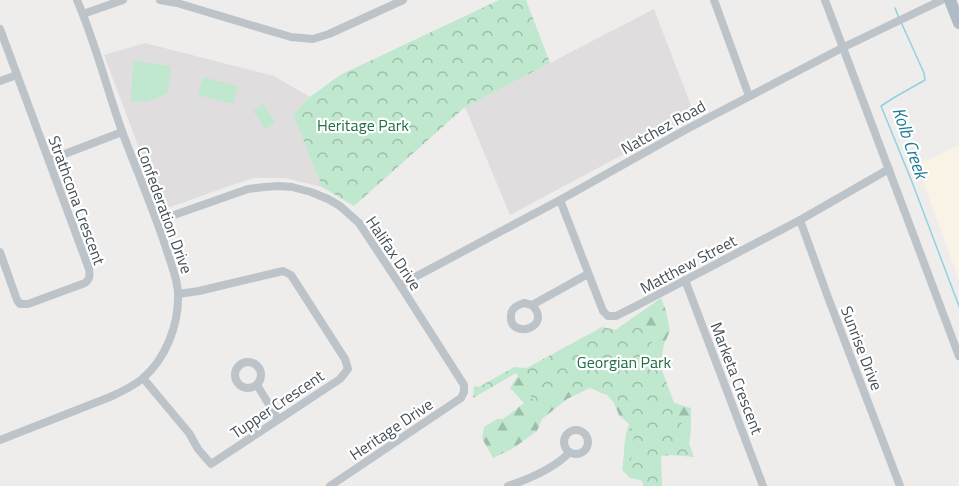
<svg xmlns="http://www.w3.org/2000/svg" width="959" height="486" viewBox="0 0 959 486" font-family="'Titillium Web',sans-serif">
<defs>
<pattern id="forest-firs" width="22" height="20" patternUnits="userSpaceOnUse" patternTransform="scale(1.5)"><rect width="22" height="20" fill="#bfe8ce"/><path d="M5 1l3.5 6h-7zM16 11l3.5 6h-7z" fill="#9dbeaa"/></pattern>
<pattern id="park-crowns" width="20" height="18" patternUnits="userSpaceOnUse" patternTransform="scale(1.5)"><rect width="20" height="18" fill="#bfe8ce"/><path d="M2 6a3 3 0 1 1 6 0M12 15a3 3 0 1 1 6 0" fill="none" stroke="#9dbeaa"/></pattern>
</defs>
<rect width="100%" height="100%" fill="#efecec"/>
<path fill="#f9f3e6" d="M959 145V280L917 165Z"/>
<g fill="#e0ddde">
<path d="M654 9 695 116 510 215 465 107Z"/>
<path d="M145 43 274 76 310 97 293 114 322 187 285 178H254L238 183 162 210 104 55Z"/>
</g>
<path fill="url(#forest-firs)" d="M661 298 666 311 670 331 664 344 660 366 671 402 691 408V429L688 453 661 456 650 486 640 480 630 478 622 470C625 454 623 439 629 424L619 415 614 403 607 395 590 388 567 399 542 419 537 431 512 449 493 458 482 438 484 427 497 419H503L524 403 510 388 516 378 574 348 607 336Z"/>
<g fill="url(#park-crowns)">
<path d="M499 0H526L550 63 465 107 354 206 322 187 293 114 310 97 340 75Z"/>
<path d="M642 316 694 457 661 454 662 486H643L639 465 630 469 634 435 617 398 603 389 585 386 569 389 548 401 540 411 516 373 473 398 474 386 479 387 514 367 527 368 602 327 617 330Z"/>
</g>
<g fill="#bfe8ce">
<path d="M133 61 171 66 168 93 147 102 131 101Z"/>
<path d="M203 77 238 86 233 104 198 95Z"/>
<path d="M263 104 276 123 265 129 253 111Z"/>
</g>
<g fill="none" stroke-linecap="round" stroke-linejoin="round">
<g stroke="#91d1e0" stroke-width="1.5">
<path d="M895 8 899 18"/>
<path d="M901 22 924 73 925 80 895 97 881 106 912 182 959 306"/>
</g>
<g stroke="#bcc4ca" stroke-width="8">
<path d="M160 0 177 3 291 37 313 39 329 34 403 0"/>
<path d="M714 0 749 96"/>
<path d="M825 0 959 356"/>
<path d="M83 14 123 0"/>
<path d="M0 29 89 269C90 276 90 279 85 283L28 304H20L17 300 0 252"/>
<path d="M0 81 17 75"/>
<path d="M49 160 122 132"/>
<path d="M560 200 603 311 608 316H616L636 306 800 220 889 169"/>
<path d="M800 220 829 300 900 486"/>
<path d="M157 221 248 189 265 187 279 186 292 187 311 192 328 199 340 206 359 223 400 285 464 385V392L461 398 330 486"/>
<path d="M685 280 763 486"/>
<path d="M400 285 560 200 685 130 842 48 942 0"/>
<path d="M532 305C554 328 509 340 511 316 511 308 517 305 524 303L532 305 588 274"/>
<circle cx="248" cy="375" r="13"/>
<path d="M143 378 189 433 198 449 211 464 340 379 348 369 345 359 291 275 283 271 199 291 178 294"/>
<path d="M257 385 278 419"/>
<circle cx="576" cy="442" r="12"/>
<path d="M0 440 110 397C121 392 132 387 142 379 166 359 179 324 178 294 178 280 172 267 168 254 155 213 138 174 123 134 107 90 96 44 77 0"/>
<path d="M508 486C529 479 553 469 569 453"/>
</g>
<path stroke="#afbcc8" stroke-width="12" d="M950 0 959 23"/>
</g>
<g text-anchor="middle" stroke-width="4.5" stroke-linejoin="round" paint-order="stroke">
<g font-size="16" fill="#216f47" stroke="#fff">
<text x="363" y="131">Heritage Park</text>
<text x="624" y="368">Georgian Park</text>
</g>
<g font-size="16" fill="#475057" stroke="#fff">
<text transform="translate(663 127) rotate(-29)" y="6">Natchez Road</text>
<text transform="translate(77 200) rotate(70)" y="6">Strathcona Crescent</text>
<text transform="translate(165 210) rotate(70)" y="6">Confederation Drive</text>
<text transform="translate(394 253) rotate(56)" y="6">Halifax Drive</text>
<text transform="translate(688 264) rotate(-28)" y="6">Matthew Street</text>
<text transform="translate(862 348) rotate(69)" y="6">Sunrise Drive</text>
<text transform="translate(737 378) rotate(69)" y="6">Marketa Crescent</text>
<text transform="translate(277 404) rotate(-34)" y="6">Tupper Crescent</text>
<text transform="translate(391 429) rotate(-34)" y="6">Heritage Drive</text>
</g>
<g font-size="18" font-style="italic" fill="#1c7d95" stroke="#fff">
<text transform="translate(910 143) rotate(71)" y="6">Kolb Creek</text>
</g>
</g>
</svg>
